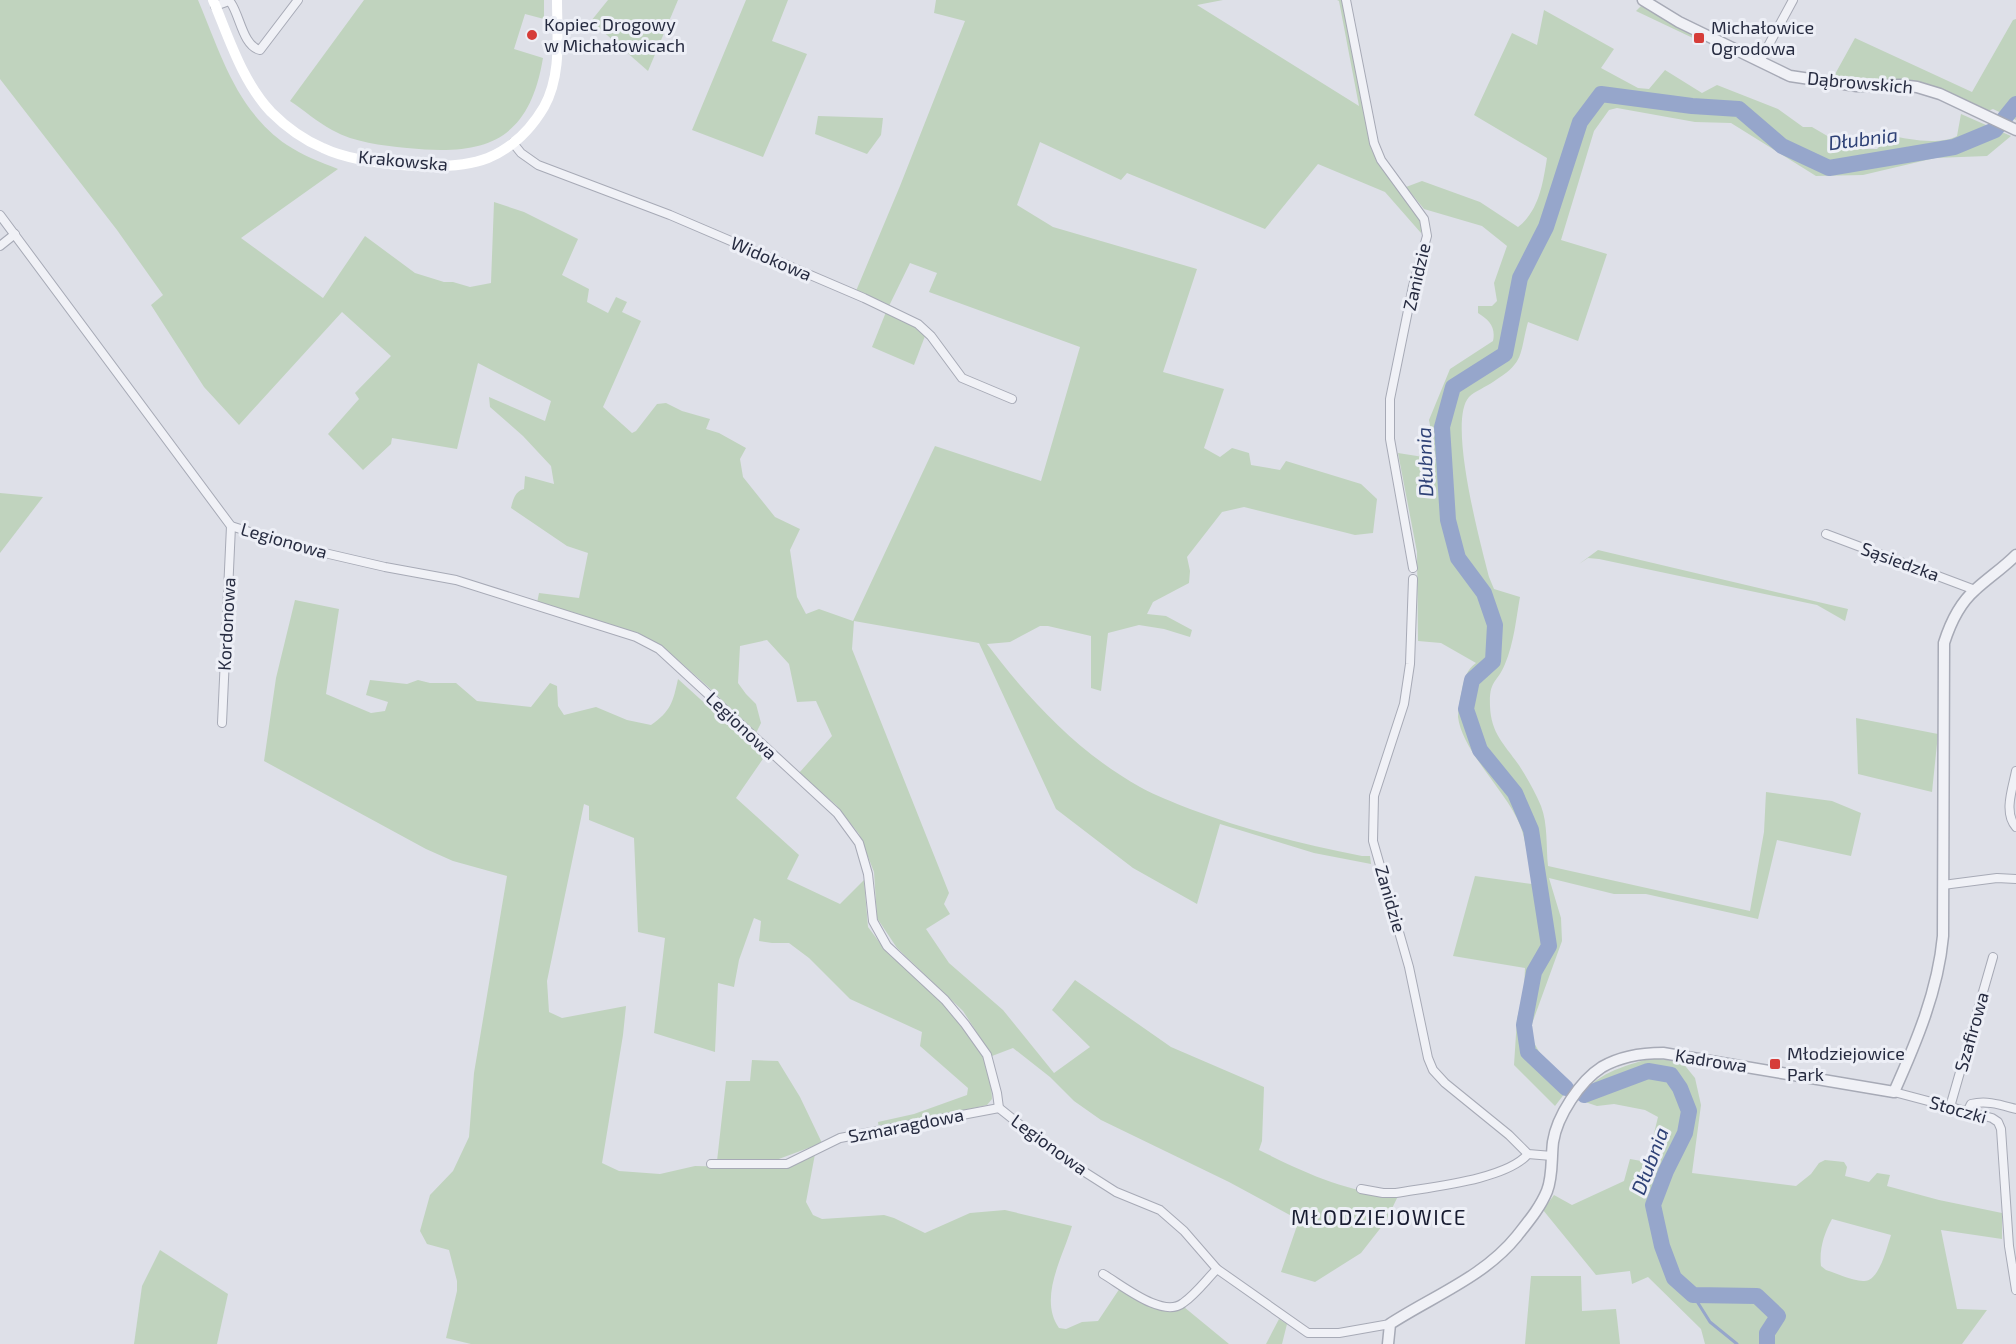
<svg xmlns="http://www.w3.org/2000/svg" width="2016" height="1344" viewBox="0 0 2016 1344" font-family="'Exo 2',sans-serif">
<rect width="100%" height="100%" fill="#dee0e8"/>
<g fill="#c0d3be" fill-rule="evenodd">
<path d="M0 0H198C221 54 236 110 287 145 302 155 320 162 338 169L241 238 323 298 365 236 415 273 444 282H453L470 287 491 283 494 202 524 212 578 239 562 275 589 289 587 302 608 313 616 297 627 302 622 312 641 321 603 407 632 433 636 431 657 404 666 403 682 411 710 419 706 429 719 433 746 448 740 459 743 477 775 517 800 529 790 550 797 597 806 614 819 609 853 621 935 446 1041 481 1080 347 929 292 937 273 910 263 889 306 856 291 900 186 965 21 934 13 936 0H1223L1197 5 1359 106 1339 1 1337 0H1343L1372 151 1422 219 1421 233 1385 192 1318 164 1265 229 1127 173 1121 180 1040 142 1017 205 1053 227 1197 269 1163 372 1224 389 1204 448 1220 457 1232 448 1249 453 1251 465 1280 470 1286 461 1361 484 1377 499 1373 533 1355 535 1244 507 1222 512 1187 557 1190 571 1189 583 1153 602 1147 614 1166 616 1192 630 1190 637 1164 629 1139 625 1108 633 1101 691 1091 688V636L1048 626H1040L1010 642 987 644C1029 700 1079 753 1140 787 1156 796 1173 802 1190 809 1246 830 1304 845 1362 856H1370L1371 864 1314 853 1220 824 1197 904 1133 868 1056 809 979 643 854 621 852 649 949 893 944 904 950 914 926 929 949 963 1003 1010 1054 1073 1090 1047 1052 1010 1075 980 1171 1047 1264 1087 1262 1141 1259 1150C1308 1174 1343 1191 1398 1196L1386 1221 1361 1253 1315 1282 1281 1272 1299 1220 1229 1182 1101 1120 1074 1101 1050 1077 1013 1048 992 1056 963 1011 897 948 877 918 874 872 859 834 836 805 799 773 832 736 816 701 797 702 789 664 767 640 740 646 738 683 746 694 756 704 761 723 755 735 715 693 669 652 638 633 537 603 539 593 579 598 588 553 567 546 511 508C513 500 515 491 524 489L525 476 554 484 551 466 523 436 490 407 489 397 545 421 551 401 478 363 457 449 392 438 391 444 363 470 328 434 359 399 355 393 391 356 342 312 239 425 204 387 151 305 163 295 117 230 0 79Z"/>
<path d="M364 0H544V19L525 14 514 49 543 58C529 142 485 156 407 148 380 145 356 143 332 130 317 122 304 110 290 101Z"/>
<path d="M608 0H678L648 71 591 21Z"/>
<path d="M746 0H788L772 41 807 54 763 157 692 130Z"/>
<path d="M1641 6 1696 36 1695 39 1636 11Z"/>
<path d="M1544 10 1614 49 1601 68 1638 88 1649 89 1665 70 1702 93 1717 85 1778 109 1803 127H1812L1836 141 1860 149H1877L1891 135C1907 140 1942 145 1957 136L1961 114 2011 136 1987 156 1935 158 1863 175 1816 176 1731 123 1695 122 1617 108 1609 110 1594 131 1561 240 1607 254 1578 341 1528 322C1519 356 1525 362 1493 382 1486 387 1475 391 1469 397 1447 421 1481 545 1489 577L1494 589 1520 597C1516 619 1514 643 1505 664 1497 684 1489 679 1490 706 1491 736 1507 746 1522 770 1529 781 1536 794 1541 806 1548 824 1546 847 1548 866L1750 911 1764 832 1766 792 1832 801 1861 813 1851 856 1777 840 1758 919 1646 894H1614L1549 878 1561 918 1562 941 1529 1032C1541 1059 1549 1066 1572 1084L1555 1106 1514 1065 1517 1019 1524 990 1525 968 1453 956 1475 876 1532 884C1529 865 1527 843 1520 825 1507 792 1462 751 1458 717 1458 708 1460 699 1462 690 1464 679 1467 669 1476 663L1441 643 1418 641 1417 552 1398 453 1436 459 1429 420 1450 369 1493 341C1496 327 1489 320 1478 313V306H1492L1497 301 1494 283 1507 246 1482 226 1424 209 1406 187 1422 181 1480 202 1518 227C1539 211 1543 183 1547 158L1474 115 1512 33 1537 45Z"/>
<path d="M2016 19V120L1993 109 1988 111 1944 90 1914 81 1834 76 1855 38 1972 92 2013 20Z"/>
<path d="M818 116 883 118 881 135 867 154 815 134Z"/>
<path d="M886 312 917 327 925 336 914 365 872 347Z"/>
<path d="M0 493 43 497 0 553Z"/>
<path d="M1598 550 1848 609 1845 621 1817 605 1599 559 1588 558 1579 564Z"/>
<path d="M295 600 339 609 326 694 371 713 385 711 388 702 366 695 370 680 407 684 418 680 430 683H456L477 701 531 707 550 683 557 686 558 706 564 715 596 707 627 720 651 725C671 711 673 702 678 679L710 708 767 753 736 798 799 855 787 879 840 904 864 880 868 927 883 947 944 1003 980 1048 991 1080 992 1099 987 1105 879 1129 878 1122 914 1114 967 1095 968 1088 920 1046 922 1032 850 999 809 958 789 943H772L759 941 761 921 754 918 739 960 734 987 718 983 715 1052 654 1033 665 938 638 932 634 838 589 820V806L584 804 547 981 549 1012 562 1018 626 1006 623 1035 602 1163 619 1171 660 1174 695 1166 787 1168 815 1154 806 1202 813 1215 822 1219 884 1215 894 1218 925 1233 970 1213 1005 1210 1072 1226C1063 1257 1038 1298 1059 1328L1066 1329 1082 1322 1098 1321 1120 1288 1158 1308 1172 1312 1184 1307 1229 1344H471L446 1338 457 1291V1281L449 1250 427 1244 420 1231 430 1195 453 1171 469 1137 474 1073 507 876 453 861 426 849 264 761 276 678Z"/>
<path d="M1856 718 1938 734 1932 792 1858 774Z"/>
<path d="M1651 1058 1682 1062 1695 1078 1701 1105 1692 1173 1796 1186 1811 1174 1819 1163 1825 1160 1844 1162 1847 1167 1845 1176 1869 1182 1877 1173 1890 1175 1887 1186 1939 1200 2002 1213V1239L1941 1230 1957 1309 1987 1310 1962 1344H1705L1701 1329 1648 1277 1632 1284 1630 1271 1596 1275 1543 1210 1554 1195 1572 1205 1624 1181 1630 1159 1647 1162 1658 1117 1645 1110 1614 1104 1597 1106 1579 1100C1595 1073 1622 1067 1651 1058ZM1832 1219 1891 1235C1887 1247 1879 1283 1863 1281 1851 1280 1838 1274 1826 1270L1821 1266C1819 1249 1824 1234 1832 1219Z"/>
<path d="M752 1060 778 1061 800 1097 822 1143 776 1160 717 1161 726 1081H750Z"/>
<path d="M160 1250 228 1294 217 1344H134L142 1286Z"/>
<path d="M1531 1276H1581L1582 1311 1616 1309 1620 1344H1525Z"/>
<path d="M1279 1319 1287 1324 1282 1344H1266Z"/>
</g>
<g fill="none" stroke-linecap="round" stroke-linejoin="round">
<path stroke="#96a6cb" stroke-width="3" d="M1693 1295 1710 1322 1737 1344"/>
<g stroke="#96a6cb" stroke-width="16">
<path d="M1566 1088 1528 1052 1524 1025 1534 972 1549 946 1531 830 1515 793 1480 750 1466 709 1472 680 1493 661 1495 625 1484 593 1458 558 1448 520 1442 427 1453 387 1505 354 1520 278 1546 227 1580 122 1601 94 1692 106 1739 109 1782 146 1829 168 1954 147 1995 130 2016 104"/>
<path d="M1584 1095 1648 1071 1671 1075 1680 1088 1689 1111 1685 1133 1666 1171 1653 1205 1662 1246 1674 1278 1693 1295 1757 1296 1778 1316 1767 1333V1344"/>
</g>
<defs>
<g id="minor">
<path d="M1346 0 1374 143 1381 160 1424 219 1427 236 1413 286 1390 399V439L1413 568"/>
<path d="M215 6 229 1 231 3C240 16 243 46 260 50L298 0"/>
<path d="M1760 61 1793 0"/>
<path d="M513 143 521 153 538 165 670 215 864 298 918 324 931 336 962 378 1012 399"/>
<path d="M0 215 231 526 290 545 385 567 456 580 636 637 659 649 837 813 859 843 868 874 873 921 887 946 945 1000 965 1024 987 1055 997 1093 999 1108 1058 1155 1116 1192 1160 1210 1184 1231 1217 1269 1308 1333H1339L1390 1324"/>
<path d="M0 246 15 234"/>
<path d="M1826 534 1975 590"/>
<path d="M1413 579 1410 664 1404 704 1374 796 1373 841 1409 967 1428 1058 1433 1070 1445 1083 1509 1135 1528 1154 1552 1156"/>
<path d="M222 723 231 526"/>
<path d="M2016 771C2013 787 2003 813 2016 827"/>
<path d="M1943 885 1997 878 2016 879"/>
<path d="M1894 1092 1992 1118 1998 1122 2001 1129 2009 1246 2016 1290"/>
<path d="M1950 1107 1993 957"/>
<path d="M1967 1112 1971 1104C1987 1100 2001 1105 2016 1109"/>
<path d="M711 1164H787L840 1138 999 1108"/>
<path d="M1361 1189 1383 1193H1396C1429 1187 1506 1180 1528 1154"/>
<path d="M1103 1274C1122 1285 1163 1319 1183 1303 1196 1294 1206 1280 1217 1269"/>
</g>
<g id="tertiary">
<path d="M1643 0 1679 22 1790 76 1857 86 1900 85 1917 87 1940 94 2016 130"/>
<path d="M1388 1344 1390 1324C1433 1296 1484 1277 1517 1236 1528 1222 1540 1208 1547 1191 1553 1176 1551 1158 1553 1142 1557 1116 1580 1081 1602 1067 1621 1056 1642 1053 1663 1053L1894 1092C1916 1043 1938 991 1943 936L1944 643C1950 624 1960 603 1975 590 1988 578 2003 568 2016 555"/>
</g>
</defs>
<use href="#minor" stroke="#a7aab6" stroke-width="10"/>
<use href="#tertiary" stroke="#a7aab6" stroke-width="13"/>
<use href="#minor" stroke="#f0f1f6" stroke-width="8"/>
<use href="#tertiary" stroke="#f0f1f6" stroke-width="10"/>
<path stroke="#fff" stroke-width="10" d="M213 0C229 38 242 81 271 112 286 127 304 140 323 148 360 166 450 173 488 158 512 148 531 129 544 107 562 75 557 35 557 0"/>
</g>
<g fill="#d63d39" stroke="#edeff6" stroke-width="2">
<circle cx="532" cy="35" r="6"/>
<rect x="1693" y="32" width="12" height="12" rx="3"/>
<rect x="1769" y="1058" width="12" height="12" rx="3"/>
</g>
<g text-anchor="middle" stroke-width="6" stroke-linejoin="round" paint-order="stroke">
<g font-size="18" fill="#262b40" stroke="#edeff6" text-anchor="start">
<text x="544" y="31">Kopiec Drogowy<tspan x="544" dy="21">w Michałowicach</tspan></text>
<text x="1711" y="34">Michałowice<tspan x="1711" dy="21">Ogrodowa</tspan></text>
<text x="1787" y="1060">Młodziejowice<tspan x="1787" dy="21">Park</tspan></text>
</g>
<g font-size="18" fill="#262b40" stroke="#edeff6">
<text transform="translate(1860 83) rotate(5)" y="6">Dąbrowskich</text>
<text transform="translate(403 161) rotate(5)" y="6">Krakowska</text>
<text transform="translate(771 259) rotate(23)" y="6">Widokowa</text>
<text transform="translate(1417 277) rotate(-77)" y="6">Zanidzie</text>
<text transform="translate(284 541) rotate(16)" y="6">Legionowa</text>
<text transform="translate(1900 562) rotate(20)" y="6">Sąsiedzka</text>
<text transform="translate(227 624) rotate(-87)" y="6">Kordonowa</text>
<text transform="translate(741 726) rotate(43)" y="6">Legionowa</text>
<text transform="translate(1390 899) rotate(74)" y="6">Zanidzie</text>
<text transform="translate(1972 1032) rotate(-74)" y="6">Szafirowa</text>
<text transform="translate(1711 1061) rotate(9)" y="6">Kadrowa</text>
<text transform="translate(1958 1110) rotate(16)" y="6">Stoczki</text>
<text transform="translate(906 1126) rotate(-11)" y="6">Szmaragdowa</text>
<text transform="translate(1049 1145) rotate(36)" y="6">Legionowa</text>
</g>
<g font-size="20" font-style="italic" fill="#2e4176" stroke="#edeff6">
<text transform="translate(1863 139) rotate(-7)" y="7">Dłubnia</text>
<text transform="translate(1425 462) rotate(-92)" y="7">Dłubnia</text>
<text transform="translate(1650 1161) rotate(-69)" y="7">Dłubnia</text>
</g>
<g font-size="21" letter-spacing="1.5" fill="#181c31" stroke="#edeff6">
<text x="1379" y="1225">MŁODZIEJOWICE</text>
</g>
</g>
</svg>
